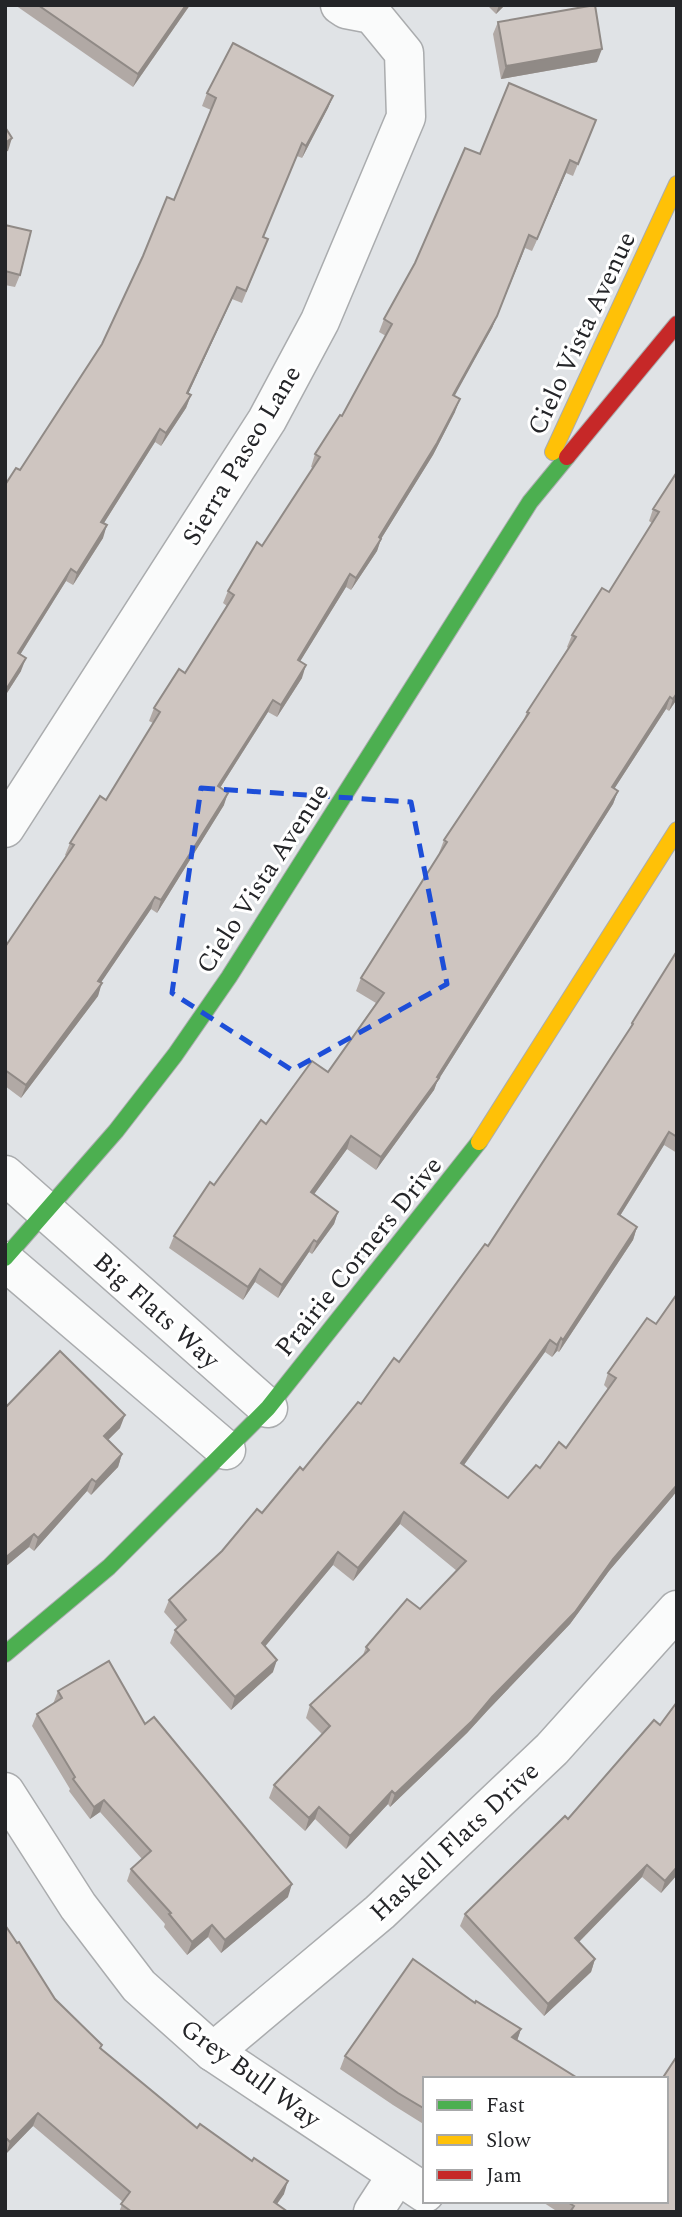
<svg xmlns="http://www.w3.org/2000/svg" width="682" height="2217" viewBox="0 0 682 2217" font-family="Spectral,serif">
<rect width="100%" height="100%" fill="#e0e3e6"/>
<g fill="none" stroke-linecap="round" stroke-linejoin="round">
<defs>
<g id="street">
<path d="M5 828 267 420 320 321 406 117 404 53 372 14 346 9 340 5"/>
<path d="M5 1175 268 1408"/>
<path d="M5 1261 226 1450"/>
<path d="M5 1792 78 1906 139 1986 213 2052 425 2193"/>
<path d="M213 2052 380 1912 552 1749 677 1610"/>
<path d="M373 2212 397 2175"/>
</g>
<g id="fast">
<path d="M5 1258 116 1131 175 1055 229 977 530 502 567 457"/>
<path d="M5 1654 109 1567 268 1408 479 1142"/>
</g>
<g id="slow">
<path d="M553 452 677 184"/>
<path d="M479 1142 677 830"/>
</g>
<path id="jam" d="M567 457 677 324"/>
</defs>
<use href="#street" stroke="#aaacae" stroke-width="41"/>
<use href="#fast" stroke="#aaacae" stroke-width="18"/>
<use href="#slow" stroke="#aaacae" stroke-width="18"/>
<use href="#jam" stroke="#aaacae" stroke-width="18"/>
<use href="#street" stroke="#fafbfb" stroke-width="38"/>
<use href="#fast" stroke="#4caf50" stroke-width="16"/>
<use href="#slow" stroke="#ffc107" stroke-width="16"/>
<use href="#jam" stroke="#c62828" stroke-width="16"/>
</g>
<g fill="#b1a9a5">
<path d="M15 5H190L133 87Z"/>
<path d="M487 5H505L496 14Z"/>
<path d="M498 22 597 62 501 79 493 34Z"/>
<path d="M207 93 333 96 328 108 302 158 297 156 263 237 268 239 242 303 232 299 188 394 191 395 186 408 161 446 155 442 104 523 103 538 73 585 66 581 20 655 21 671 5 696V485L20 470 102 344 174 200 211 110 202 106Z"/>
<path d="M596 120 573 176 566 173 532 251 525 248 492 328 454 396 455 412 433 455 381 539 377 551 351 590 346 587 300 661 302 678 277 717 268 712 220 788 224 805 157 913 151 909 101 982 98 996 21 1098 5 1086V947L66 856 65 855 70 843 106 800 153 723 149 721 154 708 185 673 227 606 223 603 228 591 262 546 313 468 311 467 315 454 342 416 386 336 379 332 384 319 480 154Z"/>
<path d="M5 225 20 275 15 287 5 285Z"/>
<path d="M677 472V699L669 711 666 709 614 789 618 791 613 804 437 1082 434 1090 376 1170 347 1149 314 1194 338 1212 334 1224 312 1254 309 1252 278 1298 255 1282 243 1300 169 1248 174 1236 214 1185 266 1124 328 1072 376 1003 356 991 361 978 440 853H439L444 840 524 719 527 712 568 648 567 647 572 635 609 592 652 523 649 521 653 509Z"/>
<path d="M677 951V1153L664 1145 620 1216 637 1227 633 1240 559 1352 557 1351 552 1357 545 1352 464 1465 508 1498 540 1468 566 1448 608 1389 604 1385 608 1373 647 1318 673 1496 609 1571 570 1624 488 1710 467 1733 390 1807 388 1804 346 1849 315 1819 305 1831 269 1798 274 1785 322 1734 306 1718 310 1705 363 1655 366 1647 420 1609 457 1571 400 1524 353 1581 333 1565 265 1646 273 1672 231 1710 170 1643 175 1630 178 1628 164 1612 169 1600 262 1513 303 1470 399 1362 488 1246 629 1031 632 1023Z"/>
<path d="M5 1408 120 1428 108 1440 122 1454 118 1467 91 1495 87 1491 34 1551 29 1547 5 1567Z"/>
<path d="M58 1691 145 1724 288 1897 221 1953 208 1937 187 1955 164 1927 165 1924 127 1881 131 1869 142 1859 100 1812 90 1819 69 1791 70 1789 32 1726 37 1714 53 1704Z"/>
<path d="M660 1725 677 1875 661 1893 642 1877 579 1942 595 1959 591 1972 544 2016 460 1926 465 1914 568 1819Z"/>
<path d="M5 1925 55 1999 101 2049 197 2128 284 2194 277 2204 288 2212H119L123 2202 33 2126 5 2154Z"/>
<path d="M475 2003 521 2029 517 2040 425 2079V2125L393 2105 340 2069 345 2056Z"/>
<path d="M541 2201H666L677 2212H558Z"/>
</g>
<g fill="#908a86">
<path d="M186 5H190L133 87 138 74Z"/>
<path d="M499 5H505L496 14Z"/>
<path d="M602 49 597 62 501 79 506 66Z"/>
<path d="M333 96 328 108 302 158 306 146Z"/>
<path d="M12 138 8 151 5 152V143Z"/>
<path d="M570 160 566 173 532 251 537 239Z"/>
<path d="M525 248 492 328 448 408 453 395Z"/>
<path d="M237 287 232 299 183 405 187 393Z"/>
<path d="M191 395 186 408 161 446 166 433Z"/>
<path d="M460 399 455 412 433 455 376 547 381 539 377 551 351 590 356 578Z"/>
<path d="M160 429 155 442 97 534 101 522Z"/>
<path d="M107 525 103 538 73 585 77 573Z"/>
<path d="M71 569 66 581 13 666 18 653Z"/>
<path d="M350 574 346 587 293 673 298 660Z"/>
<path d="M26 658 21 671 5 696V691Z"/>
<path d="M306 665 302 678 277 717 281 705Z"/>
<path d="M677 693V699L669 711 673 699Z"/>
<path d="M670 697 666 709 607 800 612 787Z"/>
<path d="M273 700 268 712 213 799 218 786Z"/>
<path d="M618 791 613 804 437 1082 434 1090 376 1170 381 1157 437 1077Z"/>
<path d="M228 793 224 805 157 913 161 900Z"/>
<path d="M155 897 151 909 94 993 98 981Z"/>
<path d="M102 983 98 996 21 1098 26 1085Z"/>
<path d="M669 1132 664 1145 613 1227 618 1214Z"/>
<path d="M351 1136 347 1149 307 1204 311 1192Z"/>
<path d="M338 1212 334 1224 312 1254 317 1242Z"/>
<path d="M637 1227 633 1240 559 1352 563 1340Z"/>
<path d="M314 1240 309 1252 278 1298 282 1285Z"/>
<path d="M260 1269 255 1282 243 1300 248 1287Z"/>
<path d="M561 1338 557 1351 552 1357 557 1345Z"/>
<path d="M550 1340 545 1352 456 1476 461 1463Z"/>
<path d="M125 1415 120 1428 99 1449 104 1436Z"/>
<path d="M122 1454 118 1467 91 1495 96 1482Z"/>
<path d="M92 1479 87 1491 34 1551 38 1538Z"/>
<path d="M677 1485V1491L673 1496 609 1571 570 1624 488 1710 467 1733 390 1807 395 1794 613 1559Z"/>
<path d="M404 1512 400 1524 353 1581 358 1568Z"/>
<path d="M34 1534 29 1547 5 1567V1558Z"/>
<path d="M338 1552 333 1565 258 1655 262 1643Z"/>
<path d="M277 1660 273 1672 231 1710 235 1697Z"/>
<path d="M392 1791 388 1804 346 1849 350 1836Z"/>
<path d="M104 1800 100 1812 90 1819 94 1807Z"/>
<path d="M319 1807 315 1819 305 1831 309 1818Z"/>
<path d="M647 1865 642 1877 571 1950 575 1938Z"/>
<path d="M677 1867V1875L661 1893 665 1881Z"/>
<path d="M292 1884 288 1897 221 1953 225 1940Z"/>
<path d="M212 1925 208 1937 187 1955 192 1942Z"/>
<path d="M595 1959 591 1972 544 2016 548 2004Z"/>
<path d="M521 2029 517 2041 512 2037Z"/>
<path d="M38 2113 33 2126 6 2154 10 2142Z"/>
<path d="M288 2181 284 2194 271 2212 274 2202Z"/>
</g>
<g fill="#cec5c0" stroke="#908a86" stroke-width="2">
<path d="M38 5H186L138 74Z"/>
<path d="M595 5 602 49 506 66 498 22Z"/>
<path d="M233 43 333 96 306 146 302 143 263 237 268 239 246 291 237 287 187 393 191 395 166 433 160 429 101 522 107 525 77 573 71 569 18 653 26 658 5 691V485L16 468 20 470 102 344 143 256 167 197 174 200 216 98 207 93Z"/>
<path d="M509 83 596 120 578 164 570 160 537 239 529 235 497 316 453 395 460 399 437 443 379 537 381 539 356 578 350 574 298 660 306 665 281 705 273 700 218 786 228 793 161 900 155 897 98 981 102 983 26 1085 5 1070V947L74 845 70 843 100 796 106 800 160 712 154 708 179 669 185 673 234 595 228 591 257 542 262 546 320 457 315 454 340 415 342 416 392 324 384 319 415 263 465 148 480 154Z"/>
<path d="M5 127 12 138 5 143Z"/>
<path d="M5 225 31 231 20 275 5 271Z"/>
<path d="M677 472V693L673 699 670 697 612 787 618 791 437 1077 439 1078 381 1157 351 1136 311 1192 338 1212 317 1242 314 1240 282 1285 260 1269 248 1287 174 1236 210 1182 214 1185 261 1120 266 1124 312 1061 328 1072 384 993 361 978 447 842 444 840 529 713 527 712 576 637 572 635 602 588 609 592 659 512 653 509Z"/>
<path d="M677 951V1137L669 1132 618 1214 637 1227 563 1340 561 1338 557 1345 550 1340 461 1463 508 1498 536 1465 540 1468 559 1442 566 1448 616 1378 608 1373 647 1318 656 1324 677 1294V1485L613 1559 575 1612 492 1697 472 1721 395 1794 392 1791 350 1836 319 1807 309 1818 274 1785 330 1726 310 1705 369 1650 366 1647 407 1599 420 1609 466 1561 404 1512 358 1568 338 1552 262 1643 277 1660 235 1697 175 1630 186 1620 169 1600 222 1551 257 1509 262 1513 300 1467 303 1470 358 1402 361 1404 394 1358 399 1362 485 1244 488 1246 633 1024 632 1023Z"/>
<path d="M60 1351 125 1415 104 1436 122 1454 96 1482 92 1479 38 1538 34 1534 5 1558V1408Z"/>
<path d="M109 1661 145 1724 154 1717 292 1884 225 1940 212 1925 192 1942 169 1914 171 1913 131 1869 151 1851 104 1800 94 1807 73 1779 75 1777 37 1714 62 1698 58 1691Z"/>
<path d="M677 1702V1867L665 1881 647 1865 575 1938 595 1959 548 2004 465 1914 565 1816 568 1819 654 1720 660 1725Z"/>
<path d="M5 1925 17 1943 19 1942 55 1999 102 2045 100 2048 197 2128 200 2124 252 2161 254 2158 288 2181 274 2202 288 2212H132L121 2204 130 2192 38 2113 10 2142 5 2137Z"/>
<path d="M413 1959 475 2003 476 2001 521 2029 512 2037 579 2079H425V2109L398 2093 345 2056Z"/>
<path d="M677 2056V2212H570L574 2206 566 2201H666V2079H662Z"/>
</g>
<path fill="none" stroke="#1d4ed8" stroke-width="5" stroke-dasharray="14 9" stroke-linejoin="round" d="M201 788 411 802 447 984 292 1070 172 993Z"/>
<g text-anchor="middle" stroke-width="6" stroke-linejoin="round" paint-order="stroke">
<g font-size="26" fill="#242528" stroke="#fff">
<text transform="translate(581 333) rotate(-65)" y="9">Cielo Vista Avenue</text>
<text transform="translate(241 455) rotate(-59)" y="9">Sierra Paseo Lane</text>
<text transform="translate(262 878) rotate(-57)" y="9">Cielo Vista Avenue</text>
<text transform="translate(358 1256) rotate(-51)" y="9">Prairie Corners Drive</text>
<text transform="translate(157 1310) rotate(42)" y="9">Big Flats Way</text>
<text transform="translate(454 1841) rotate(-43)" y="9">Haskell Flats Drive</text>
<text transform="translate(251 2073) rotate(36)" y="9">Grey Bull Way</text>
</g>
</g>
<rect width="682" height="2217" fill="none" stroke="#242528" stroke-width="14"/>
<rect x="423" y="2077" width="245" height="126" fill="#ffffff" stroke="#a7a8a9" stroke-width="2"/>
<rect x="437" y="2100" width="35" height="10" fill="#4caf50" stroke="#a7a8a9" stroke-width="2"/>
<text x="486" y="2112" font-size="21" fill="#242528">Fast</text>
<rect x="437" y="2135" width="35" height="10" fill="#ffc107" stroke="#a7a8a9" stroke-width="2"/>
<text x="486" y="2147" font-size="21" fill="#242528">Slow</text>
<rect x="437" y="2170" width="35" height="10" fill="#c62828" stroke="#a7a8a9" stroke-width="2"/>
<text x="486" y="2182" font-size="21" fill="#242528">Jam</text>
</svg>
